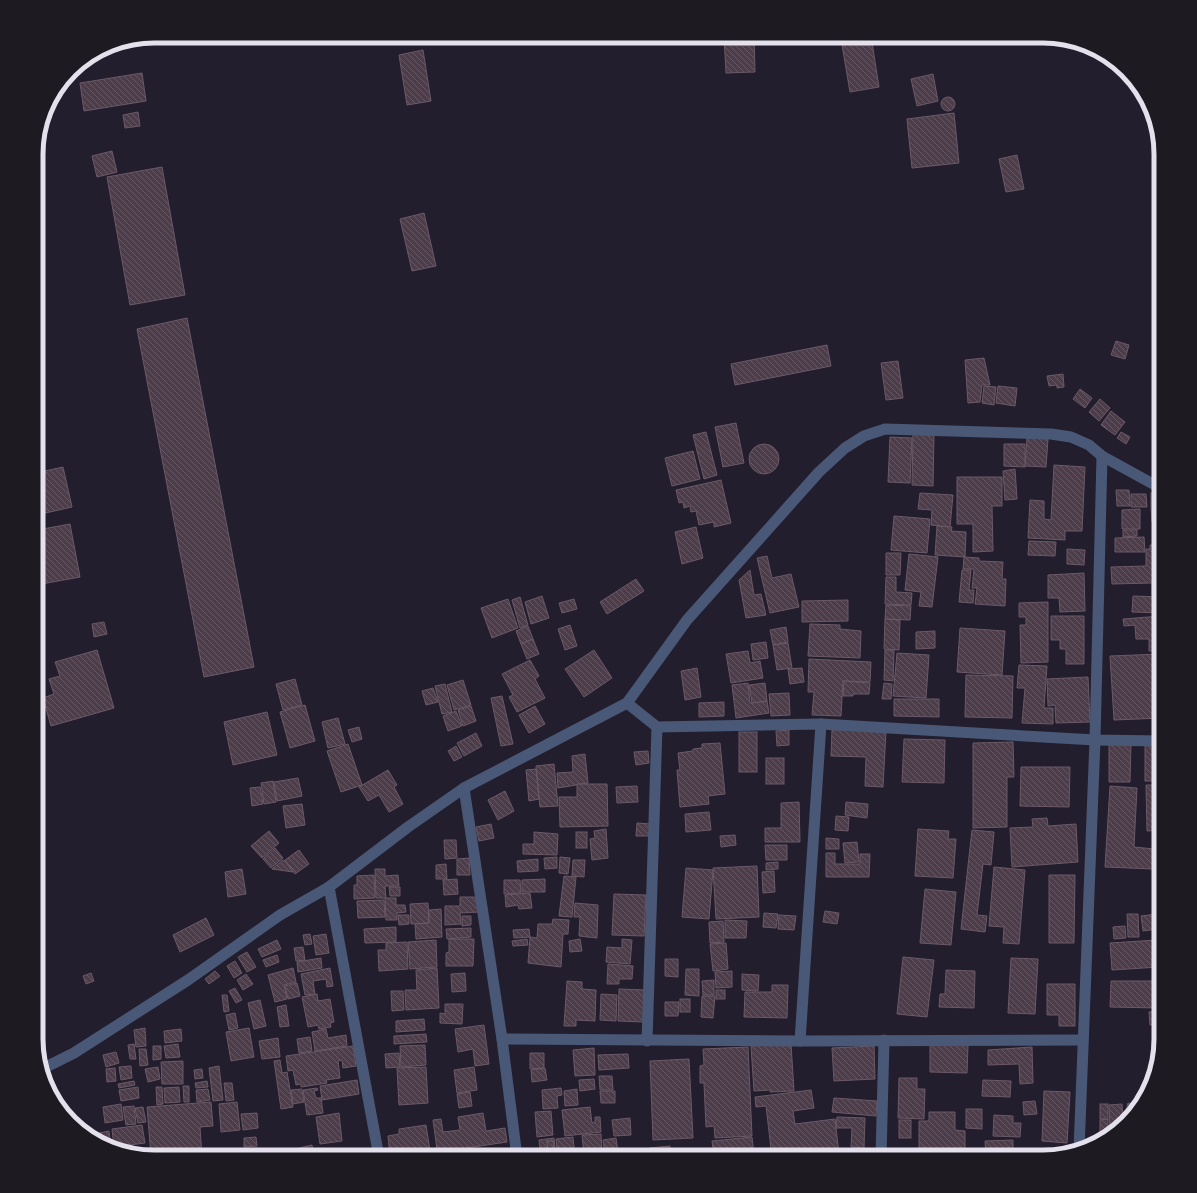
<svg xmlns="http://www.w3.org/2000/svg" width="1197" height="1193" viewBox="0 0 1197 1193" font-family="'Golos Text',sans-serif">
<defs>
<pattern id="building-back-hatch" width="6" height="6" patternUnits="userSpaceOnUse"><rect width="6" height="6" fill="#4d3c49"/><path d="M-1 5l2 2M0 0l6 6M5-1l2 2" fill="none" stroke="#665863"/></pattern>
</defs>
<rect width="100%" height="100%" fill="#231e2e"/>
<g fill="url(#building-back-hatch)" stroke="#6b5967">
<path d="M724 36H754L755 72 726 73Z"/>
<path d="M856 36H871L879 87 850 92 841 39Z"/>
<path d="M139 39 140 45 94 54 109 45Z"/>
<path d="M423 50 431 101 407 105 399 55Z"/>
<path d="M142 73 146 101 84 111 80 83Z"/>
<path d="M933 74 938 101 917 106 911 79Z"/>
<circle cx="948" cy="104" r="7"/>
<path d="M138 112 140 126 125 128 123 115Z"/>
<path d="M954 113 959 163 912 168 907 119Z"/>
<path d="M112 151 117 172 97 177 92 156Z"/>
<path d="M1017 155 1024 189 1006 192 999 159Z"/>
<path d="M162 167 185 295 130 305 107 177Z"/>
<path d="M424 213 436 266 412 271 400 219Z"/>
<path d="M187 318 254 667 204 677 137 329Z"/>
<path d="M1116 341 1129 345 1125 359 1111 355Z"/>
<path d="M827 345 831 366 735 385 731 364Z"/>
<path d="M984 358 990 385H982L980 402 968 403 965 360Z"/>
<path d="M898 361 903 398 886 400 881 363Z"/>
<path d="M1063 374 1064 387 1057 388V385L1049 386 1047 376Z"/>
<path d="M984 386 996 387 994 405 982 403Z"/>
<path d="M998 386 1017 388 1015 406 996 403Z"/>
<path d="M1080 389 1092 398 1085 408 1073 399Z"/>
<path d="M1100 399 1110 408 1099 421 1089 412Z"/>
<path d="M1111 411 1125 422 1115 435 1101 425Z"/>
<path d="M736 423 744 463 723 467 715 427Z"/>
<path d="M706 432 717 475 704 479 693 435Z"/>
<path d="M1121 432 1130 437 1126 444 1117 438Z"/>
<path d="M913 433H934L933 486 912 485Z"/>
<path d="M890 437 912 438 910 483 888 482Z"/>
<path d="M1027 438 1048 439 1046 467 1025 466Z"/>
<circle cx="764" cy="459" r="15"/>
<path d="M1004 444H1025V467L1004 466Z"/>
<path d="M693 451 700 479 672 486 665 458Z"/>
<path d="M1054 465 1085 467 1082 531H1065V540L1028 538 1030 500 1044 501V519L1051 520Z"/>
<path d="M63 467 72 507 41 514 38 501 36 502V477L45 475V471Z"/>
<path d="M1015 469 1017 499 1005 500 1003 471Z"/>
<path d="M957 477H1002V506H992L993 551 973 552V524H957Z"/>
<path d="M721 480 731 523 714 527V522L699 525 696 511 691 512 690 506 684 508 683 502 679 503 676 490Z"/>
<path d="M1116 490H1129L1130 506H1117Z"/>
<path d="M920 493 953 495 950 527 931 525 932 510 918 509Z"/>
<rect x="1151" y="493" width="10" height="14"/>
<path d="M1131 494H1146L1147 507H1131Z"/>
<path d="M1151 508H1161V522H1152Z"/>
<path d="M1140 509V529H1122V510Z"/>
<path d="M894 516 930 519 927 553 891 550Z"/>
<path d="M70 524 80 577 36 585 37 530Z"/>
<path d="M937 526 952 527 951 531 966 532 965 557 935 555Z"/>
<path d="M696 527 703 558 682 564 675 532Z"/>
<path d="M1123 530H1137V536L1123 537Z"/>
<path d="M1144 537 1145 552H1115V538Z"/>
<path d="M1029 541 1056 542 1055 556 1028 555Z"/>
<path d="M1150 545H1161V595H1152V583L1112 584 1111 567 1146 566V549H1150Z"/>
<path d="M1067 549 1085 550 1084 565 1067 564Z"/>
<path d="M886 553H901L900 575H886Z"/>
<path d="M909 554 938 557 932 607 919 606 921 592 905 590Z"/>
<path d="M767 556 772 578 791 574 799 607 770 613 757 558Z"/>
<path d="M964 557 979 558V561L1003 562 1002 579H1006L1005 606 975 604 977 588H972L974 569H963Z"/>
<path d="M750 570 754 595 761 594 766 615 746 618 739 580Z"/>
<path d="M962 570H971L969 590H974L973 603 959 602Z"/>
<path d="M1084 573 1085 611 1060 612 1059 598H1048V575Z"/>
<path d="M886 577H896V592L912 593 911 605 885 604Z"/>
<path d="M636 579 644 591 607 614 600 602Z"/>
<path d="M542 596 549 618 531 624 525 602Z"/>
<path d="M1133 596 1161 597V613L1132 612Z"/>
<path d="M520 597 528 625 520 628 512 600Z"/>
<path d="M508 599 518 628 492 638 481 608Z"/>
<path d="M574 599 577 609 562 613 559 603Z"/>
<path d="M848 600V621L802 622V601Z"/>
<path d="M1048 602V662L1021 663 1020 625H1026V617H1019V603Z"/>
<path d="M886 605 911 606 910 620 885 619Z"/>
<path d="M1051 616H1084V664H1066V649H1060V640H1051Z"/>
<path d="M1161 616V650L1149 651V639H1136L1135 625 1124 626 1123 619Z"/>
<path d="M885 619 900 620 899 650 884 649Z"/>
<path d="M104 622 107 634 94 637 92 624Z"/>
<path d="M810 624 840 625V629L861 631 860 658 808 656Z"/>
<path d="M570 625 577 646 565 650 558 629Z"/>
<path d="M528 626 533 639 521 644 516 631Z"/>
<path d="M786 627 788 642 773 645 770 630Z"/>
<path d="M960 628 1005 631 1002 675 957 672Z"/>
<path d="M935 631V648L916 649V632Z"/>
<path d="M533 639 539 654 527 659 521 644Z"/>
<path d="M766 642 768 658 753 660 751 644Z"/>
<path d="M788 643 792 668 777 670 773 645Z"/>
<path d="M97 650 114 708 51 726 43 698 54 694 49 679 60 676 55 662Z"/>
<path d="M594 650 612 678 584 697 565 669Z"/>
<path d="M885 650H894L893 681 884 680Z"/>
<path d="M748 651 750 663 760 661 763 678 731 683 726 654Z"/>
<path d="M897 653 929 655 926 698 893 696Z"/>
<path d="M1161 654V718L1114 720 1110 656Z"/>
<path d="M809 659 871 662 870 682 843 681 841 716 812 715 814 692H808Z"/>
<path d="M530 660 539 676 535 679 545 698 517 712 509 697 513 695 502 674Z"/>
<path d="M1019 665 1047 666 1044 708H1053V724L1022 723 1025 688H1017Z"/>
<path d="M697 668 701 697 685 700 681 671Z"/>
<path d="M802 668 804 682 790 684 788 669Z"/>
<path d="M966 675 1013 676 1012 718 965 717Z"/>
<path d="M1088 677 1090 722 1056 723 1055 705 1048 706 1047 679Z"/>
<path d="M295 679 302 705 283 710 276 684Z"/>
<path d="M463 680 471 705 454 710 447 685Z"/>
<path d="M844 681 870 683 869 694H853V696H843Z"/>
<path d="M748 683 750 703 767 701 769 713 736 718 732 685Z"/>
<path d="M765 683 767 701 752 703 749 685Z"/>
<path d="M884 683 892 684 891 699H882Z"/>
<path d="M445 684 452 712 442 714 435 686Z"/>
<path d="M433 688 438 702 426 705 422 691Z"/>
<path d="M789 693 790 715 771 716 769 694Z"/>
<path d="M502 696 513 744 501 746 491 698Z"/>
<path d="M894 699H939V717L894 716Z"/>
<path d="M724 702V716L699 717V703Z"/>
<path d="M305 705 315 741 290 748 280 712Z"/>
<path d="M471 706 476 721 463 726 458 710Z"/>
<path d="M535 706 545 724 529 733 519 715Z"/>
<path d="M456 711 462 726 448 731 443 716Z"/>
<path d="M267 712 277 755 233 765 224 722Z"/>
<path d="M338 718 345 744 328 748 322 722Z"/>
<path d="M359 727 362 739 352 742 348 730Z"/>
<path d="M789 730V745L777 746 776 731Z"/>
<path d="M832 730 886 731 883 787 865 786 866 757 831 756Z"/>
<rect x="739" y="732" width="18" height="40"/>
<path d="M476 733 482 746 464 756 457 743Z"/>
<path d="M904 739 945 740 944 783 902 782Z"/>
<path d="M1013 742 1014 777H1007V827L973 828V743Z"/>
<path d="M1109 742H1131L1130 782H1109Z"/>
<path d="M720 743 725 794 708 796 709 804 680 807 677 770H680L678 753 693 751V749L702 748V744Z"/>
<rect x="1145" y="743" width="16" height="38"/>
<path d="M348 744 362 785 341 792 327 751Z"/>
<path d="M456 746 462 757 454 761 448 751Z"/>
<path d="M648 751 649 763 636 765 634 752Z"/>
<path d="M585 754 588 783 558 788 557 773 573 772 572 756Z"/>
<rect x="766" y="758" width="18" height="26"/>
<path d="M554 764 558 806 540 807 536 766Z"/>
<path d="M1021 767H1070L1069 807 1020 806Z"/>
<path d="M536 769 539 799 529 801 526 770Z"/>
<path d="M388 770 397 785 394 787 403 804 389 812 379 795 368 801 359 787Z"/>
<path d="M298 778 302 796 277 801 274 782Z"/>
<path d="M273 781 276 802 264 804 261 783Z"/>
<path d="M577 784H607L608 826 560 827 559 797H577Z"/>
<path d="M1146 785H1161V830L1147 831Z"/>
<path d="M637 786 638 802 617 803 616 787Z"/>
<path d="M1110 786 1137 788 1134 847 1154 849 1153 869 1105 867Z"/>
<path d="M260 787 263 804 252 806 250 788Z"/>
<path d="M505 791 514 811 498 820 488 800Z"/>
<path d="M799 802 800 842H765V828H781V803Z"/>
<path d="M846 802 868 804 867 818 845 815Z"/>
<path d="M302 804 305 825 286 828 283 806Z"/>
<path d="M709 812 711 830 686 832 685 814Z"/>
<path d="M836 816 849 817 848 831 835 830Z"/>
<path d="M1047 818 1048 826 1076 824 1078 862 1012 867 1010 828 1033 827 1032 819Z"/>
<path d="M637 823 651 824 650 836H636Z"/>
<path d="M491 824 494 838 479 841 476 827Z"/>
<path d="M606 829 608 858 592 860 590 839 595 838 594 831Z"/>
<path d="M918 829 949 831 948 839H956L953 878 915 876Z"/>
<path d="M972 830 994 832 991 865 983 864 977 915 987 916 985 932 961 929Z"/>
<path d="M269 831 279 843 262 858 251 846Z"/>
<path d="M534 832 558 834 557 855 523 854V844H534Z"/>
<rect x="576" y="832" width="11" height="16"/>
<path d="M735 835 736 845 721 847 720 836Z"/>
<path d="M826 838 839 839V849H826Z"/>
<path d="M444 840H456L457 858 445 859Z"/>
<path d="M857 842 859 862 845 863 843 843Z"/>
<path d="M765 845H787V860H766Z"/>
<path d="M275 848 283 858 271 868 263 859Z"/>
<path d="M299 850 309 864 295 874 285 860Z"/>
<path d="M826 853H835V864H860V854H870L869 877H826Z"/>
<path d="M557 857V868L545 869 544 858Z"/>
<path d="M560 857 570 858 568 874 559 873Z"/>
<path d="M469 858 470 875H457V859Z"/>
<path d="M538 859V871L518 872 517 861Z"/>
<path d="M283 860 285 861 293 872 272 869Z"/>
<path d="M573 860H585L584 877 572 876Z"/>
<path d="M778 862V869L766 870V863Z"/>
<path d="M446 864 447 879H436V865Z"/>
<path d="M757 866 759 917 716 919 713 868Z"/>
<path d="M994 867 1025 870 1019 944 1003 943 1004 927 989 926Z"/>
<path d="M686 868 713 870 709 919 682 917Z"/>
<path d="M242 869 246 894 228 897 225 872Z"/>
<path d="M375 869H385V876L398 875 399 886H385L386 898H376Z"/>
<path d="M774 871 775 892 763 893 762 872Z"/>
<path d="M374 875 375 898 354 899V885H357V876Z"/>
<path d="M1049 875H1075L1074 943H1049Z"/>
<path d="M564 876 576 877 572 917 559 916Z"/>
<path d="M457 879 458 894 444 895 443 880Z"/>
<path d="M545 879V892H522V880Z"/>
<path d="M1153 879H1161V896L1154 897Z"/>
<path d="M504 880H520L521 893 504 894Z"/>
<path d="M389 887H400V896H390Z"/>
<path d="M925 889 956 892 951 945 920 943Z"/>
<path d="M530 893 532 908 519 909 518 905 506 907 505 895Z"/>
<path d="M614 894 646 895 644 936 612 935Z"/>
<path d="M460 897H478L479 912 460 913 461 924 445 925V906H460Z"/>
<path d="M385 898H396V905H405L406 912 397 913V920H386Z"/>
<path d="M384 900 385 917 358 918 357 901Z"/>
<path d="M428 903 429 923 411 924 410 904Z"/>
<path d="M575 903 598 905 597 938 579 936 580 917H574Z"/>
<path d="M441 909 442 937 416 939 415 924 429 923V910Z"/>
<path d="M825 911 839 913 837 924 823 922Z"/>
<path d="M764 913 778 914 776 928 763 927Z"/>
<path d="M1127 914H1138L1139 937H1128Z"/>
<path d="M1157 914 1158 929 1143 931 1141 916Z"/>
<path d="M398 915H409V924L399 925Z"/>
<path d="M779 915 796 916 794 930 778 929Z"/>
<path d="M462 916H471V925L462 926Z"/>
<path d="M206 918 214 935 180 952 173 935Z"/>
<path d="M553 919 569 920 568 934H563L561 967 528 963 530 937 537 938 538 924H552Z"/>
<path d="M725 920 747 921 746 938H725Z"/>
<path d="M723 921 724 942 710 943 709 922Z"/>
<path d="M1125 926 1126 938 1114 939 1113 927Z"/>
<path d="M396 927V942L365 943 364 929Z"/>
<path d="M471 928V937L447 939 446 929Z"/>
<path d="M529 929 530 937 514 938 513 930Z"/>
<path d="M310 934 312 944 305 945 303 935Z"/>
<path d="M326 934 329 953 316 955 313 936Z"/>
<path d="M449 939H474L473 966H446V953L449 952Z"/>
<path d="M527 939 528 945 513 946 512 941Z"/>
<path d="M580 939 582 951 570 952 569 941Z"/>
<path d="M622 939 632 940 630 964 606 962 607 947 622 948Z"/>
<path d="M277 940 281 949 262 957 258 949Z"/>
<path d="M436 940 437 967 410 969 408 942Z"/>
<path d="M1157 940 1159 967 1112 970 1110 943Z"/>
<path d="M407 942 408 969 379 971 378 950H386V943Z"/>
<path d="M726 943 728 969 713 971 710 944Z"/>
<path d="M303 947 305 960 296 961 294 948Z"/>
<path d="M247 952 256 967 247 972 238 957Z"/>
<path d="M277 955 279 962 266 967 263 960Z"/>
<path d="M903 957 934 960 927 1017 897 1014Z"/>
<path d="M321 958 322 968 298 972 297 962Z"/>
<path d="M1011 958 1038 959 1035 1014 1008 1013Z"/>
<path d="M665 959H678V977L665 976Z"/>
<path d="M235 961 242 973 234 978 227 966Z"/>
<path d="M608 964 633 966 632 979H619V984H607Z"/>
<path d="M293 968 296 982 284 985 287 999 275 1002 268 975Z"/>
<path d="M330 968 333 986 327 987 326 979 313 981 315 994 305 995 301 974Z"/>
<path d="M437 968 439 1008 406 1010 405 990H417L416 970Z"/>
<path d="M686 969H699V996L685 995Z"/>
<path d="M946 970 975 971 974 1008 939 1007 940 994H945Z"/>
<path d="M215 971 220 976 209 984 205 979Z"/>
<path d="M732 971V987L716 988 715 972Z"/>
<path d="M91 973 94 981 86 984 83 976Z"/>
<path d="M465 973 466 991 452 992 451 974Z"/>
<path d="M246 974 253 984 243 990 237 980Z"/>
<path d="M742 974 759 975 758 991 742 990Z"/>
<path d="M714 980V995H703L702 981Z"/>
<path d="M567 981 582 982V989L596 990 595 1021 576 1020V1026H564Z"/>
<path d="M1111 981H1158V1008L1110 1007Z"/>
<path d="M297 983 300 996 288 999 285 986Z"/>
<path d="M1047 984H1075V1026H1059V1015H1047Z"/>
<path d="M772 985H788L787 1018 744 1017 745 992H772Z"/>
<path d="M235 988 242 1000 236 1003 229 991Z"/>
<path d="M619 989 646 990 644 1022 618 1021Z"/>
<rect x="716" y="990" width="9" height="9"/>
<path d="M391 991H403L404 1010 392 1011Z"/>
<path d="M317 994 318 1001 330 999 334 1022 330 1023 331 1027 319 1029 318 1025 308 1027 302 997Z"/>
<path d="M601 994 617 995 616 1021 600 1020Z"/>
<path d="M222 995H227L229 1011 224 1012Z"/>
<path d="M702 996H715L713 1018 701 1017Z"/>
<rect x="680" y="999" width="10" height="13"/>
<path d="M260 1000 266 1026 254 1029 248 1003Z"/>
<path d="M665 1002H679L678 1016H665Z"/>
<path d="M445 1004H463L462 1024 440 1023V1013L445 1014Z"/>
<path d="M286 1005 289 1026 280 1027 277 1007Z"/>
<path d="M1161 1011V1024L1150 1025 1149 1012Z"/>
<path d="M235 1013 238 1028 229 1030 226 1015Z"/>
<path d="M424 1019 425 1030 396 1032V1021Z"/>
<path d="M36 1022 42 1030 36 1034Z"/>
<path d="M484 1025 489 1064 475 1066 473 1049 458 1052 455 1029Z"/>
<path d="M145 1028 146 1046 136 1047 134 1030Z"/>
<path d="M249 1028 254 1057 231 1061 226 1032Z"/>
<path d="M181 1029 182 1041 165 1043 164 1031Z"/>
<path d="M326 1029 328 1038 346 1035 347 1046 315 1051 312 1032Z"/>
<path d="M426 1034 427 1042 394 1044V1036Z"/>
<path d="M310 1037 312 1051 299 1053 297 1039Z"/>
<path d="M278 1038 280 1057 262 1059 259 1041Z"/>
<path d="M134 1044 136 1059H130L128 1045Z"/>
<path d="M178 1044 180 1057 166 1058 164 1046Z"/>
<path d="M791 1044 794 1091 770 1092V1090L754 1091 751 1046Z"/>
<path d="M930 1044 968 1045 967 1073 930 1072Z"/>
<path d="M425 1045 426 1065 401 1067 400 1046Z"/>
<path d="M153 1046H161V1059L153 1060Z"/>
<path d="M353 1046 356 1066 343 1068 342 1060 338 1061 340 1078 326 1080 327 1083 301 1087V1084L296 1085 293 1070 288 1071 286 1056Z"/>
<path d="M874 1046 875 1079 834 1081 832 1048Z"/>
<path d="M748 1047 752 1136 715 1138 714 1126 706 1127 704 1083H700V1066L704 1065 703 1049Z"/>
<path d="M1032 1047 1033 1083 1020 1084 1019 1064 988 1065V1050Z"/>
<path d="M594 1048 595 1075 575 1076 573 1050Z"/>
<path d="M139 1049H146L148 1065 140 1066Z"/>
<path d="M116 1052 119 1063 106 1067 103 1055Z"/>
<path d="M399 1053 400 1067 386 1068 385 1054Z"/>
<path d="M530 1053H544V1068L530 1069Z"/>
<path d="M628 1054 629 1068 599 1070 598 1055Z"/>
<path d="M689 1059 693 1138 653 1140 650 1061Z"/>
<path d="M280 1060 282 1073 287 1072 293 1107 281 1109 274 1061Z"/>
<path d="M183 1061V1084H162L161 1062Z"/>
<path d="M131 1066 132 1078 121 1080 119 1067Z"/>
<path d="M219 1066 223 1100 213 1101 209 1068Z"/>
<path d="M158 1067 160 1079 148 1082 145 1069Z"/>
<path d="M426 1067 428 1103 399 1105 397 1068Z"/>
<path d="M474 1067 477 1090 457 1093 454 1070Z"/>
<path d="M115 1068 116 1081 107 1082 106 1069Z"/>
<path d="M545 1068 547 1080 532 1082 531 1070Z"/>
<path d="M202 1069 203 1078 195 1079 194 1070Z"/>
<path d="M43 1075 51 1091 50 1092 45 1084Z"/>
<path d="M599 1076H612L613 1090H600Z"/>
<path d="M899 1078H917V1089H925L924 1119 898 1118Z"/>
<path d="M594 1079 595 1089 580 1091 579 1080Z"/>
<path d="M357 1080 359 1094 322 1100 320 1086Z"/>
<path d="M983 1080 1011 1081 1010 1097 982 1096Z"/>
<path d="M134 1081 135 1085 119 1088 118 1084Z"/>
<path d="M207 1081 208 1087 196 1088 195 1083Z"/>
<path d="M224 1083H232L234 1100 226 1101Z"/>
<path d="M183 1086H189V1102H184Z"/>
<path d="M138 1087 139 1098 121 1101 119 1090Z"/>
<path d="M156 1087H162L163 1104 157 1105Z"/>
<path d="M179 1087 180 1102 165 1103 164 1088Z"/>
<path d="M317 1088 318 1090 314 1091 316 1098H321L323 1113 307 1115 303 1090Z"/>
<path d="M561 1088 562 1095 557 1096 558 1108 543 1109 542 1090Z"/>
<path d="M208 1089 210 1100 197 1102 196 1090Z"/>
<path d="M302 1089 304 1102 293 1104 291 1090Z"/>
<path d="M577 1089 578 1105 565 1106 564 1091Z"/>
<path d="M811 1090 814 1108 793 1111 795 1124 835 1119 839 1154 818 1157H772L766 1106 756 1107 755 1097Z"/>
<path d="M600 1091H615V1103H601Z"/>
<path d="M1044 1091 1070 1092 1067 1143 1042 1141Z"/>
<path d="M470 1092 472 1106 459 1108 457 1094Z"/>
<path d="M834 1098 877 1101 876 1116 832 1112Z"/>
<path d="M1035 1101 1037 1114 1024 1115 1023 1102Z"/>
<path d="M211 1102 213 1126 200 1127 202 1157 151 1156 147 1107Z"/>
<path d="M237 1102 240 1130 221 1132 219 1104Z"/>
<path d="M1128 1103 1137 1105 1129 1117 1125 1116Z"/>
<path d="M121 1104 123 1120 105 1123 103 1107Z"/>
<rect x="1100" y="1104" width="8" height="15"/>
<path d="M1122 1104 1123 1125 1121 1127 1110 1128 1109 1105Z"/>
<path d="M134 1106 136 1124 126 1125 123 1107Z"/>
<path d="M143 1107 146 1122 138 1123 135 1108Z"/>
<path d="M590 1107 592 1123 595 1122V1117H600L601 1132 565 1136 562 1110Z"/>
<path d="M966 1109H982V1129L966 1128Z"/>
<path d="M551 1111 553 1135 537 1137 535 1112Z"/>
<path d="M929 1112H955V1130L965 1131V1149L919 1148V1121H929Z"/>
<path d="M257 1113 258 1128 243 1130 241 1114Z"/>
<path d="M339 1113 342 1141 320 1144 316 1117Z"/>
<path d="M483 1113 486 1131 505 1128 507 1142 466 1148 467 1152 438 1157 433 1120 441 1119 443 1132 460 1130 458 1117Z"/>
<path d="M994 1115 1013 1116V1123H1021L1020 1137 993 1136Z"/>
<path d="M837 1117 865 1118 864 1148 851 1147 852 1128H836Z"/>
<path d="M630 1118 631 1135 614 1136 612 1120Z"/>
<path d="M1108 1119V1135L1100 1136V1120Z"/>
<rect x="899" y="1120" width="12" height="18"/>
<path d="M142 1125 145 1143 114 1147 112 1129Z"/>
<path d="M426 1125 431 1157H390L388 1136 399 1134V1129Z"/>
<path d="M109 1131 111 1149 101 1142 99 1133Z"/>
<path d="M601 1134 602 1154 584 1155 582 1135Z"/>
<path d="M256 1137 257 1146 244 1147V1138Z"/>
<path d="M573 1137 575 1157H558L556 1139Z"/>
<path d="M752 1137 754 1154 714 1157 712 1141Z"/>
<path d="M554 1138 556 1157 553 1141H547L548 1148H544V1157H541L539 1140Z"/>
<path d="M616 1138 618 1152 605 1154 603 1140Z"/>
<path d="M1013 1140V1157H986L985 1141Z"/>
<path d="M547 1141H553L555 1157H544V1148H548Z"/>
<path d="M312 1145 313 1153 297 1157 295 1149Z"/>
<path d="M670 1146V1157H649V1148Z"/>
<path d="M258 1148V1153L246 1154V1149Z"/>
<path d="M1064 1149V1153L1044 1157H1033L1032 1151Z"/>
<path d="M488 1150 489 1157H462V1154Z"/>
<path d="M503 1150 504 1157H491V1152Z"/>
<path d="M374 1152 375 1157H361L360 1154Z"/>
<path d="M258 1155V1157H238V1156Z"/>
</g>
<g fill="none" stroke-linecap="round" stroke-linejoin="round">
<g stroke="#495877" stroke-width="11">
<path d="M627 703 657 727 821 724 1095 740 1161 741"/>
<path d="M464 788 502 1039 517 1157"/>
<path d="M329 887 379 1157"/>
<path d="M502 1039 800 1041 1083 1040"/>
<path d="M647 1041 657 727"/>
<path d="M800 1041 821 724"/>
<path d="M42 1069 74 1053 188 980 280 915 329 887 408 827 464 788 627 703 687 620 819 472 845 448 864 436 885 429 1051 434 1071 437 1089 445 1102 456 1153 484 1161 485"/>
<path d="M1079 1150 1095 740 1102 456"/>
<path d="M881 1157 884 1040"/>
</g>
</g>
<path d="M0 0H1197V1193H0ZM154 43H1043A111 111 0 0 1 1154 154V1039A111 111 0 0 1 1043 1150H154A111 111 0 0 1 43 1039V154A111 111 0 0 1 154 43Z" fill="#1d1a22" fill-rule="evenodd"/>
<path fill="none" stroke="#e4e1ec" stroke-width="5" d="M154 43H1043A111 111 0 0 1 1154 154V1039A111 111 0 0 1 1043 1150H154A111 111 0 0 1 43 1039V154A111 111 0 0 1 154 43Z"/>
</svg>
